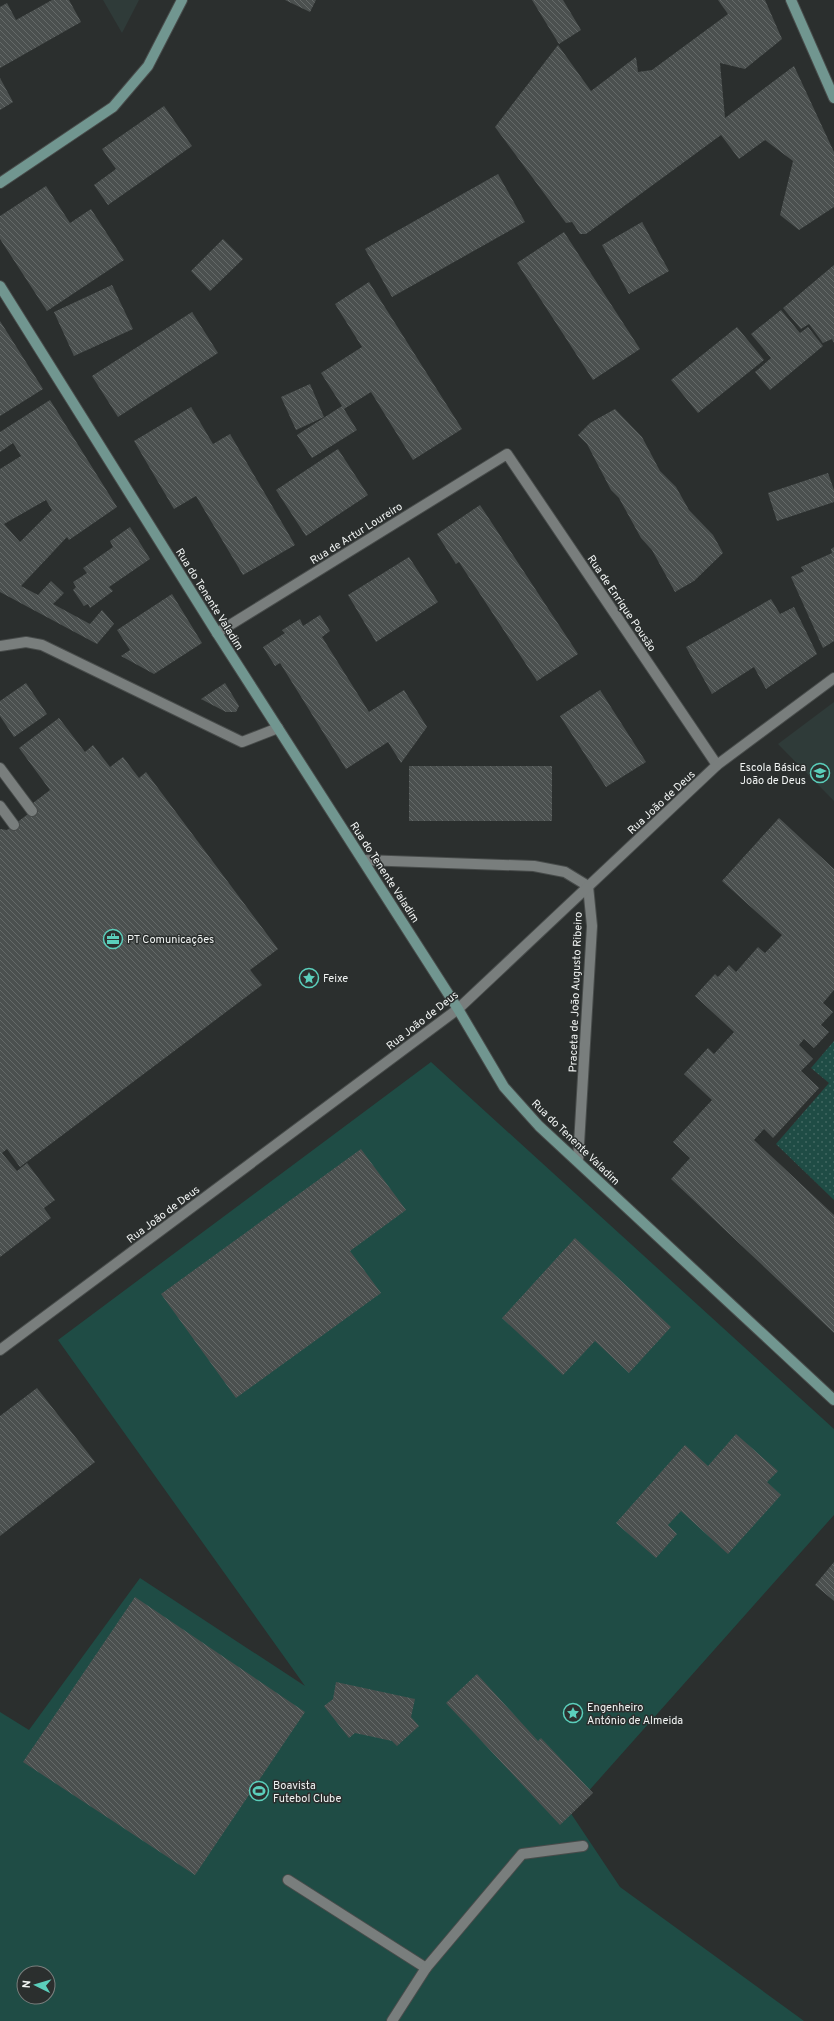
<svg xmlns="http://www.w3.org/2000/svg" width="834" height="2021" viewBox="0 0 834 2021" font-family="Overpass,sans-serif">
<defs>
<pattern id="grass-dots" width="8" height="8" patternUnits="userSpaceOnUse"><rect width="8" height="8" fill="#1f4c45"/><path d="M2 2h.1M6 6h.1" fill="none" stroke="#406660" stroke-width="1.8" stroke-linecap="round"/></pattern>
<pattern id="building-back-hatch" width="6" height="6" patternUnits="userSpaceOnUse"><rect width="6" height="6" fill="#4b504f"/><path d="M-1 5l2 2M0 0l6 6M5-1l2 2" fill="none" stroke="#656a69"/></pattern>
</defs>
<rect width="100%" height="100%" fill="#2b2f2e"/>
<g fill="#2f3b39">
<path d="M103 0H139L122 33Z"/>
<path d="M834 702V801L778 744Z"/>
</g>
<path fill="url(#grass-dots)" d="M834 1041V1200L776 1144 829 1083 811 1068Z"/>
<path fill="#1f4c45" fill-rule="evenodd" d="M431 1062 834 1429V1515L570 1812 620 1887 804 2021H0V1712L29 1730 140 1578 305 1686 58 1340ZM24 1973H48V1997H24Z"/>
<g fill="url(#building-back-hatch)" fill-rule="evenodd">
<path d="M52 0H69L81 22 0 68V7L7 3 16 20Z"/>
<path d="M285 0H316L310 12Z"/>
<path d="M532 0H563L581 30 559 44Z"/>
<path d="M718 0H765L782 39 745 69 720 63 725 118 794 66 834 152V207L799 230 780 215 793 161 765 140 739 159 721 135 586 234H580L572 222 566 223 495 127 558 45 591 91 636 57 638 72 652 70 728 14Z"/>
<path d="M0 78 13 102 0 110Z"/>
<path d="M164 106 192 146 108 205 94 185 116 169 102 149Z"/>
<path d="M498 174 525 222 392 297 365 249Z"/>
<path d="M46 186 70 223 91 209 124 260 47 311 0 239V216Z"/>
<path d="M642 222 669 271 629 294 602 245Z"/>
<path d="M564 232 640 349 593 380 517 263Z"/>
<path d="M223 239 243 259 210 291 191 271Z"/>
<path d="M834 265V343L832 339 823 343 809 324 801 329 783 308Z"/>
<path d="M369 282 462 429 413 460 371 392 344 409 357 430 312 458 297 435 342 406 321 373 362 347 335 304Z"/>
<path d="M112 285 133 329 74 356 54 312Z"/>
<path d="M781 310 800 333 808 327 823 346 770 390 755 372 771 358 751 334Z"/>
<path d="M192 312 218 353 118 417 92 376Z"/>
<path d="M0 321 43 389 0 416Z"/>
<path d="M737 327 764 360 698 413 671 380Z"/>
<path d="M310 384 324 417 296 430 281 397Z"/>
<path d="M50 400 117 507 69 540 67 537 21 586 38 595 51 581 64 593 53 604 90 624 102 610 114 624 97 644 0 592V469L21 456 13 443 0 452V432ZM46 500 52 510 20 542 4 524Z"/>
<path d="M191 407 213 444 230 434 295 545 243 575 196 496 174 509 134 441Z"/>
<path d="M615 409 642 437 660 471 676 487 689 510 713 535 723 553 694 581 675 592 652 550 641 538 619 498 611 490 587 444 578 435 590 423Z"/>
<path d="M338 449 368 495 306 536 276 490Z"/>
<path d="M828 473 834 490V502L777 521 768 493Z"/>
<path d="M480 505 578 654 537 681 459 562 456 564 437 534Z"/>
<path d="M130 527 150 559 109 587 113 591 90 608 88 604 84 606 73 590 76 587 73 582 87 573 83 568 113 547 110 541Z"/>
<path d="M834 547V641L823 648 791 577 804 571 801 567 832 553 831 549Z"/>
<path d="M409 557 438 602 376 642 348 595Z"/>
<path d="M172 594 202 643 154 674 121 656 130 650 117 630Z"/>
<path d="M771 599 780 614 794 607 817 654 766 689 754 667 712 694 686 647Z"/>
<path d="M320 615 330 631 322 637 369 712 404 690 427 727 401 763 388 742 346 769 280 663 275 666 263 647 285 633 282 630 300 619 303 626Z"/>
<path d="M26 683 47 714 14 737 0 716V701Z"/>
<path d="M225 683 239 706 236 712H226L201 699Z"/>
<path d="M600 690 646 762 606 787 560 716Z"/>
<path d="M59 718 85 752 93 745 110 767 123 757 139 778 146 772 278 949 250 970 262 985 20 1167 7 1149 2 1153 17 1171 27 1163 55 1200 44 1208 51 1218 0 1257V829L7 830 32 811 36 808 33 803 50 790 19 748Z"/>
<rect x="409" y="766" width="143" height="55"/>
<path d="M779 818 834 869V990L823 1003 833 1012 821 1025 829 1032 814 1048 804 1039 799 1045 813 1059 801 1071 819 1088 773 1138 764 1129 754 1140 834 1215V1333L671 1179 690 1158 673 1142 712 1100 684 1074 708 1048 714 1054 734 1032 695 996 715 974 718 977 729 965 736 972 758 947 765 953 782 935 722 881Z"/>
<path d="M361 1149 406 1210 350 1251 381 1293 236 1398 161 1294Z"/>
<path d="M575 1238 671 1327 629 1373 595 1341 563 1375 502 1318Z"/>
<path d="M37 1388 95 1462 0 1536V1416Z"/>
<path d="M736 1434 778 1471 767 1482 781 1495 728 1554 681 1511 668 1525 677 1534 656 1558 616 1523 685 1445 708 1466Z"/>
<path d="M834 1562V1601L815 1585Z"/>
<path d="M135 1597 305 1712 195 1875 23 1762Z"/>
<path d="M477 1674 538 1741 541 1738 593 1793 560 1825 446 1703Z"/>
<path d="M336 1682 415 1699 411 1717 419 1726 397 1746 392 1741 355 1733 349 1738 324 1706 333 1699Z"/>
</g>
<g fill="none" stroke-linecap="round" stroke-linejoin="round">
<defs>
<g id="lane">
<path d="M0 646 26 642 42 645 242 742 278 728"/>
<path d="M0 768 32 811"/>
<path d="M0 806 14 825"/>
<path d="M288 1880 426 1968"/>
<path d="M392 2021 426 1968 522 1854 583 1846"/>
</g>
<g id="street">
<path d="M217 633 507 454 717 765"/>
<path d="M363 860 534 866 565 872 588 886 592 926 578 1161"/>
<path d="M0 1350 458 1009 717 765 834 678"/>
</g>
<g id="secondary">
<path d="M791 0 834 98"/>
<path d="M0 183 113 107 148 66 182 0"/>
<path d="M0 286 217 633 458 1009 504 1087 539 1126 834 1400"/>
</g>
</defs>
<use href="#lane" stroke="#484c4b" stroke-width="12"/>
<use href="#street" stroke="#484c4b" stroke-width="12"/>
<use href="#secondary" stroke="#484c4b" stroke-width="12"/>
<use href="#lane" stroke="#797e7d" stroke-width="10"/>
<use href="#street" stroke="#797e7d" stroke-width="10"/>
<use href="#secondary" stroke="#719690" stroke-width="10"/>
</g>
<defs>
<symbol id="school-ring" viewBox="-11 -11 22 22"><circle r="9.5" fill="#2b2f2e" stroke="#5bcebb" stroke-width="1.5"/><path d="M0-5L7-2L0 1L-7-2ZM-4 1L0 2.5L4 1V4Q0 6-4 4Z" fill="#5bcebb"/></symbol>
<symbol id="office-ring" viewBox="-11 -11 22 22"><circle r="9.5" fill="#2b2f2e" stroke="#5bcebb" stroke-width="1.5"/><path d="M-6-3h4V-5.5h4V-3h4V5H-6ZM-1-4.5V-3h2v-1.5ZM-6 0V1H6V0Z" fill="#5bcebb"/></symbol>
<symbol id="sight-ring" viewBox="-11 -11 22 22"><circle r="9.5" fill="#2b2f2e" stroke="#5bcebb" stroke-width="1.5"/><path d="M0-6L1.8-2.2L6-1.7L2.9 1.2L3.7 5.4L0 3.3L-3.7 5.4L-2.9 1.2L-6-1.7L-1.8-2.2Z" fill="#5bcebb"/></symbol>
<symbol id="stadium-ring" viewBox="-11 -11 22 22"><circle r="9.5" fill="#2b2f2e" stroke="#5bcebb" stroke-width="1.5"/><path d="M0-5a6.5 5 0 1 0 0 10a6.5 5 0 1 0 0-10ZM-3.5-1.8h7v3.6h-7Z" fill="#5bcebb"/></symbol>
</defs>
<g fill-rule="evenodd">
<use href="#school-ring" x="809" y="762" width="22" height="22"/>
<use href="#office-ring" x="102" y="928" width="22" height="22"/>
<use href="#sight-ring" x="298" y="967" width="22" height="22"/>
<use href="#sight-ring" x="562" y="1702" width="22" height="22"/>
<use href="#stadium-ring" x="248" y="1780" width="22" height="22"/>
</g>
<g text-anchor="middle" stroke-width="3" stroke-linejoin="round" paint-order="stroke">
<g font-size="11" fill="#f1f4f3" stroke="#2b2f2e">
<text transform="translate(356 533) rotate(-32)" y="4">Rua de Artur Loureiro</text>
<text transform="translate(210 599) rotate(58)" y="4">Rua do Tenente Valadim</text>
<text transform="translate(622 603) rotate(56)" y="4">Rua de Enrique Pousão</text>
<text transform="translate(661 802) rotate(-43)" y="4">Rua João de Deus</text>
<text transform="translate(385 872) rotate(57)" y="4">Rua do Tenente Valadim</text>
<text transform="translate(575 992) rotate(-88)" y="4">Praceta de João Augusto Ribeiro</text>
<text transform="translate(422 1020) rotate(-38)" y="4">Rua João de Deus</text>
<text transform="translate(576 1142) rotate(44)" y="4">Rua do Tenente Valadim</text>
<text transform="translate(163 1214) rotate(-37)" y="4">Rua João de Deus</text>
</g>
<g font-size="11" fill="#f1f4f3" stroke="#2b2f2e" text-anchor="start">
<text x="806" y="771" text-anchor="end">Escola Básica<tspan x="806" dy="13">João de Deus</tspan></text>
<text x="127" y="943">PT Comunicações</text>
<text x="323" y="982">Feixe</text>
<text x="587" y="1711">Engenheiro<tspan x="587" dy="13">António de Almeida</tspan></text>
<text x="273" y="1789">Boavista<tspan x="273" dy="13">Futebol Clube</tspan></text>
</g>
</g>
<g transform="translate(36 1985) rotate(275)"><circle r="19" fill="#2b2f2e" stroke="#7a7e7d"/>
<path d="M0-3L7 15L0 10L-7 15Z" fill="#5bcebb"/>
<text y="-6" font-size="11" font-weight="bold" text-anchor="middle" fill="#f1f4f3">N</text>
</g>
</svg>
